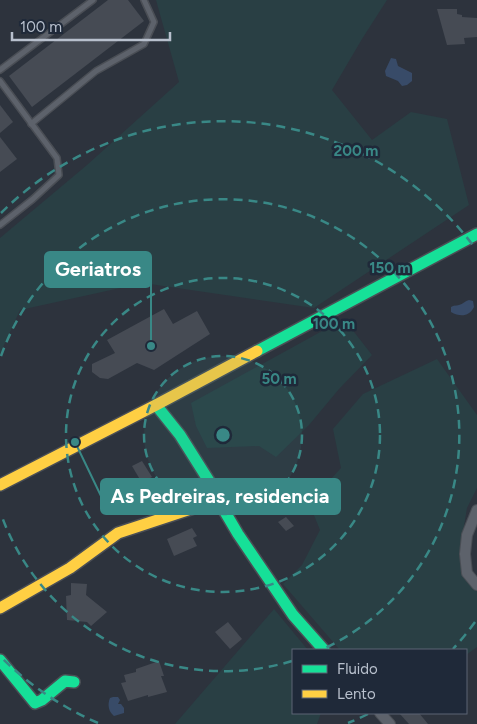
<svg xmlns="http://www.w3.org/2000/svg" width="477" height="724" viewBox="0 0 477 724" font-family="Figtree,sans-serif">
<rect width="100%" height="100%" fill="#2d333d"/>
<g fill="#293f44">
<path d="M156 0H387L362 39 332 90 372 140 411 112 447 119 469 205 314 308 143 283 20 310 0 354V238L87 165 179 82Z"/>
<path d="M344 319 372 355 339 389 309 425 276 457 259 446 207 448 196 426 191 403Z"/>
<path d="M437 359 477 415V488L467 508 459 556 477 586V647L466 655V650H340L283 584 302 565 320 530 309 503 341 468 333 429 363 394Z"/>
<path d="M274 609 308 650H293V713H321L317 724H175Z"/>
</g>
<g fill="#384b68">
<path d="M391 58 396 59 398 66 412 73V81L407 85 402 86 398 81 386 76 385 71Z"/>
<path d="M469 300 473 301 474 307C469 317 460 317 451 312V307C454 305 456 306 459 305 463 304 465 301 469 300Z"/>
<path d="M113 697H118L120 700 118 704H121L124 708V713L114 716C109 712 107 705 110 698Z"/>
</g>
<g fill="#464b54">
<path d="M108 0H128L144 21 32 107 9 76Z"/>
<path d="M437 9H457V14L462 15V17L477 18V37L464 38 465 44 447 45Z"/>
<path d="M0 105 13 122 0 133Z"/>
<path d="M0 137 17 159 0 172Z"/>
<path d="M164 309 173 324 197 311 210 334 154 370 137 363 108 379 100 378 92 372V364L115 353 107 340Z"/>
<path d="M142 461 152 477 142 483 132 466Z"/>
<path d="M286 517 294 526 286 531 278 522Z"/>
<path d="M192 528 197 536 193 538 197 546 174 556 167 539Z"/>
<path d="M71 583 87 584 86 595 107 612 91 626 87 622 67 620 66 596 71 595Z"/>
<path d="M228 622 242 639 230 649 215 632Z"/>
<path d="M159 661 164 676H161L167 692 148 697V695L128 701 121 683 126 682 124 675 136 672V669Z"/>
<path d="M399 713H419L428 724H409Z"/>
</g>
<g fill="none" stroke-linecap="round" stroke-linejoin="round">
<defs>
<g id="lane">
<path d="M0 70 93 0"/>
<path d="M0 81 57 158 59 175 33 199 0 225"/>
<path d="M31 124 96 71 144 44 154 22 144 0"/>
</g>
<g id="street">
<path d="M477 510 467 535 465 554 467 573 477 585"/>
<path d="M380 713 390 724"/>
</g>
<g id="fast">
<path d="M257 351 477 234"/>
<path d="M156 405 180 435 209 481 218 500 238 534 293 615 324 650"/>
<path d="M0 660 35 703 42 700 65 681 74 682"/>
</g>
<g id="slow">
<path d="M0 485 156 405 257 351"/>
<path d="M0 608 70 568 118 533 218 500"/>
</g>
</defs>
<use href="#lane" stroke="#4a4e55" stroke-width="8"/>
<use href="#street" stroke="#4a4e55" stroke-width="12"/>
<use href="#fast" stroke="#4a4e55" stroke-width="14"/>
<use href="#slow" stroke="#4a4e55" stroke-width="14"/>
<use href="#lane" stroke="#5d626b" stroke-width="5"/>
<use href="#street" stroke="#5d626b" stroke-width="10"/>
<use href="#fast" stroke="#16e098" stroke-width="11"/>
<use href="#slow" stroke="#ffcf43" stroke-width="11"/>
</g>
<circle cx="223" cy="435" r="79" fill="#398886" fill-opacity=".12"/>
<g fill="none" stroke="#398886" stroke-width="2.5" stroke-dasharray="9 6">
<circle cx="223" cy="435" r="79"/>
<circle cx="223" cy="435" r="157"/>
<path d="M292 661A236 236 0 0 1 1 514M1 356A236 236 0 1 1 321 650"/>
<path d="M475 622A314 314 0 0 1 453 649M368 714A314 314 0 0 1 348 723M98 723A314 314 0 0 1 1 657M1 213A314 314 0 0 1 475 248"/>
</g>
<circle cx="223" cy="435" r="8" fill="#398886" stroke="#1f2939" stroke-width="2.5"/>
<g font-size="15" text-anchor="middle" font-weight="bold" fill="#398886" stroke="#1f2939" stroke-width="5" stroke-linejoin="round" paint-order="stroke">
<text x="356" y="156">200 m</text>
<text x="390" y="273">150 m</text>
<text x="334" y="329">100 m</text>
<text x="279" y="384">50 m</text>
</g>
<path fill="none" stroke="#398886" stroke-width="2" d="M151 346L151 269M75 442L101 496"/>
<g fill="#398886" stroke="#1f2939" stroke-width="2">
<circle cx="151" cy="346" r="5"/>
<circle cx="75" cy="442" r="5"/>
</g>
<g fill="#398886" stroke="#398886" stroke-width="2">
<rect x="45" y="252" width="106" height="35" rx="5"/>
<rect x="101" y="479" width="239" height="35" rx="5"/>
</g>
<g font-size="20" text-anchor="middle" font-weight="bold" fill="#fff">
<text x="98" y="276">Geriatros</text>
<text x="220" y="503">As Pedreiras, residencia</text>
</g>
<rect x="292" y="649" width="175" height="65" fill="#1f2939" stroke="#5c6574"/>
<rect x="302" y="665" width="25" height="8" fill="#16e098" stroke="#5c6574"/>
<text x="337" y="674" font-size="15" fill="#b8c0cd">Fluido</text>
<rect x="302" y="690" width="25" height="8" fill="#ffcf43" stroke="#5c6574"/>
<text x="337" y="699" font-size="15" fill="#b8c0cd">Lento</text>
<path d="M12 32v8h158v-8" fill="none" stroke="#b8c0cd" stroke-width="2.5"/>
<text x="20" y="32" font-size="15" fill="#b8c0cd" stroke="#1f2939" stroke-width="4" paint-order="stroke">100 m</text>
</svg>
